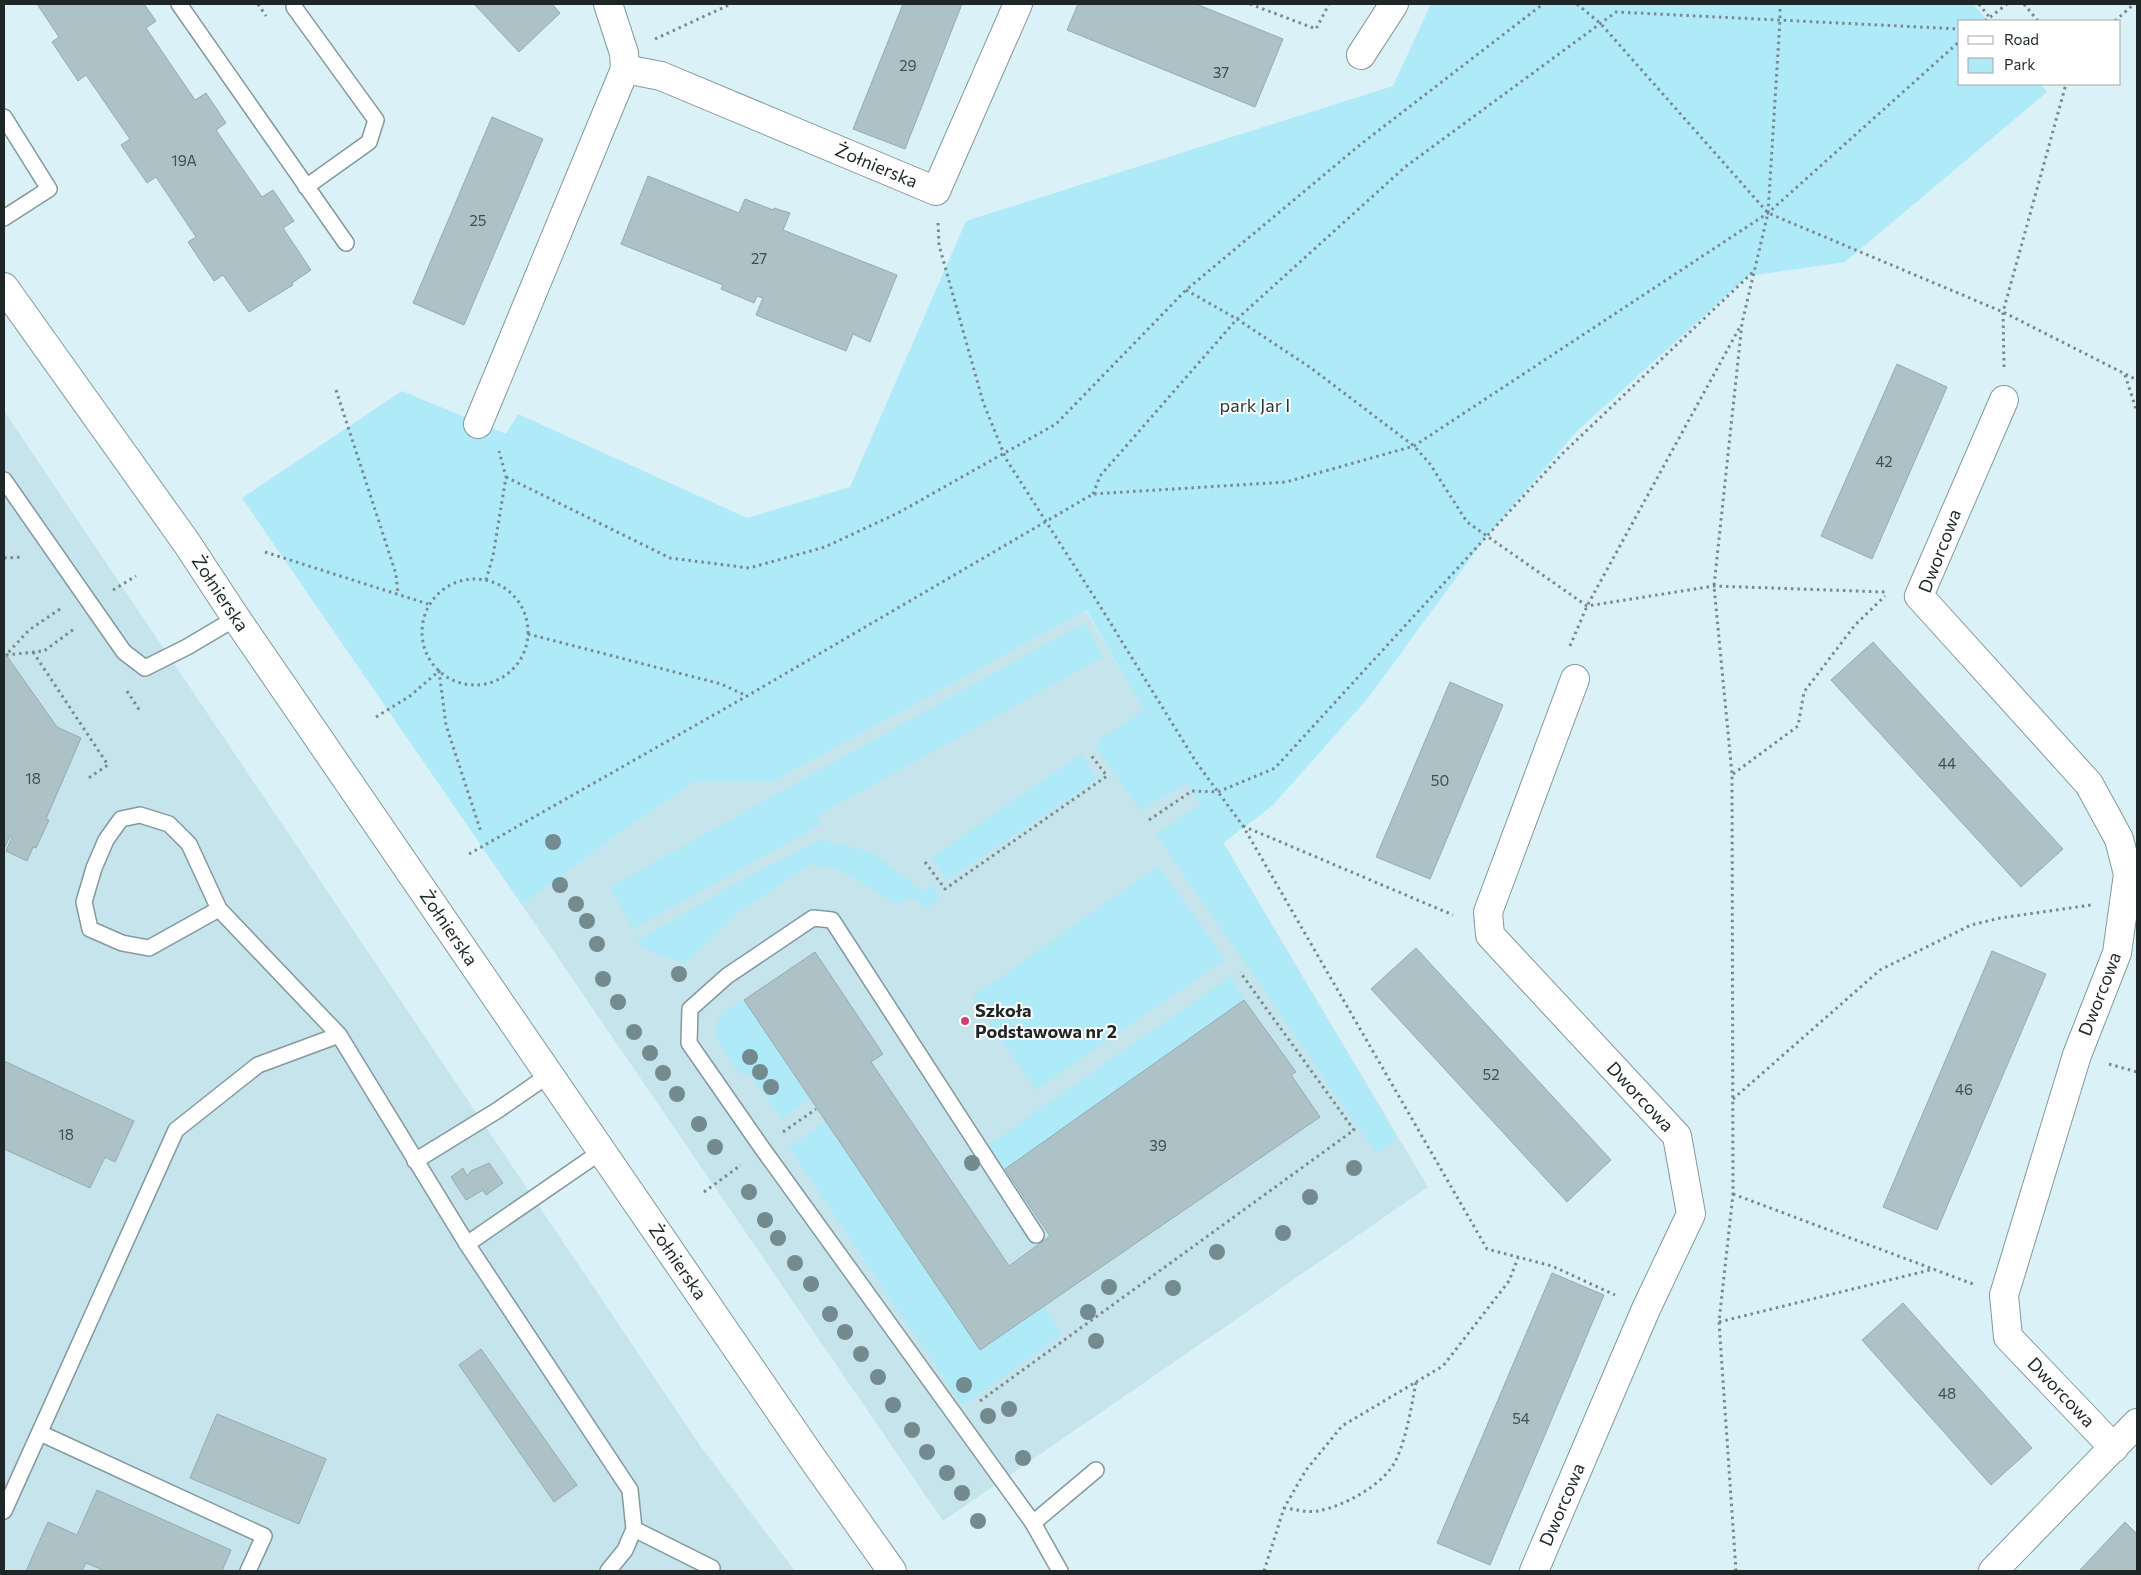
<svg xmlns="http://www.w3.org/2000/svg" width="2141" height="1575" viewBox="0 0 2141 1575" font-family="Commissioner,sans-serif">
<rect width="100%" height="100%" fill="#daf1f7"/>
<g fill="#c5e4eb">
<path d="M4 411 701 1447 795 1571H4Z"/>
<path d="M1085 610 1428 1187 943 1521 522 905 614 837 696 781H774Z"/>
</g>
<g fill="#afeaf8">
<path d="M1431 4H1973L1988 21H1960V84H2040L2047 92 1845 262 1748 276 1576 432 1483 541 1368 698 1272 806 1223 843 1397 1138 1376 1153 1156 834 1200 804 1187 782 1141 811 1097 749 1098 740 1144 710 1086 610 774 781H696L614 837 522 905 242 498 402 391 506 434 518 414 747 518 850 487 966 221 1393 86Z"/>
<path d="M1084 623 1103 657 817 816 821 824 633 929 610 887Z"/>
<path d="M1081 754 1097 779 947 880 932 857Z"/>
<path d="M820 840 872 852 922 891 932 885 941 898 926 908 912 897 895 904 842 871 811 864 736 914 685 964 644 948 635 942 740 881Z"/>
<path d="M1158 866 1225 959 1036 1090 972 997Z"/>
<path d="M1231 976 1244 1000 1005 1169 988 1145Z"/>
<path d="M744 1000 809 1099 782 1119 749 1073 742 1076C731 1060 705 1035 721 1015 725 1009 737 1004 744 1000Z"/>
<path d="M825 1122 980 1350 1043 1307 1062 1334 963 1406 789 1147Z"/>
</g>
<g fill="#acc2c7" stroke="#95abb0">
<path d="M37 4H144L156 21 146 28 195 100 206 93 226 123 216 130 262 197 273 190 294 221 283 228 311 270 292 283 293 285 249 312 223 275 214 281 188 242 196 237 156 177 147 183 121 145 130 139 86 75 78 81 52 42 59 37Z"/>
<path d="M474 4H552L560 13 519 52Z"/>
<path d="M903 4H962L905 149 853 129Z"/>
<path d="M1078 4H1196L1283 39 1255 107 1067 30Z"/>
<path d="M492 117 543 139 464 325 413 303Z"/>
<path d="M648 176 739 213 745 199 773 210 774 208 790 213 783 230 897 275 870 342 853 334 846 351 756 315 763 298 757 296 754 303 721 289 723 285 621 244Z"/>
<path d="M1897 364 1947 387 1872 559 1821 536Z"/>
<path d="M1873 642 2063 849 2021 887 1831 680Z"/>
<path d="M4 652 57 727 81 738 46 819 49 820 36 848 33 847 27 861 6 851 12 837 10 836 4 849Z"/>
<path d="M1450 682 1503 705 1430 879 1376 857Z"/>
<path d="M1416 948 1611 1160 1567 1202 1371 989Z"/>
<path d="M1992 951 2046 974 1937 1230 1883 1207Z"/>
<path d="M815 952 883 1054 871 1062 1009 1266 1050 1236 1005 1169 1244 1000 1296 1072 1291 1075 1320 1117 980 1350 744 1000Z"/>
<path d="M4 1061 134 1121 115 1162 105 1157 90 1188 4 1149Z"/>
<path d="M489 1163 503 1183 486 1195 483 1190 466 1200 451 1177 463 1168 467 1176 471 1171Z"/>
<path d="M1552 1273 1604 1295 1490 1565 1437 1543Z"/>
<path d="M1903 1303 2032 1448 1991 1485 1862 1340Z"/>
<path d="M481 1349 577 1485 554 1502 459 1365Z"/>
<path d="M217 1414 326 1459 299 1524 190 1478Z"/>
<path d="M97 1490 231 1550 222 1571H105L86 1563 82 1571H26L48 1522 77 1535Z"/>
<path d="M2125 1522 2137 1534V1571H2079Z"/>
</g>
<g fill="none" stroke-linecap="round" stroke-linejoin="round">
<defs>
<g id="service">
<path d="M179 4 346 243"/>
<path d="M294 7 376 120 369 142 306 187"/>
<path d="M4 117 49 189 4 218"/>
<path d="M4 480 124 652 145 668 187 647 236 618"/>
<path d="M219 909 149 948 122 943 90 929 84 902 94 868 106 840 121 819 140 815 169 824 189 844 219 909 339 1035 467 1244 630 1490 634 1529 625 1550 608 1571"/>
<path d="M415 1161 498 1110 550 1074"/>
<path d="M1036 1235 832 920 813 918 727 976 690 1009 689 1043 762 1148 1033 1523 1060 1571"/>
<path d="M467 1244 602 1151"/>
<path d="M40 1433 264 1536 248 1571"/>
<path d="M4 1511 176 1130 258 1065 339 1035"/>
<path d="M1033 1523 1096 1470"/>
<path d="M634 1529 712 1568"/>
</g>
<g id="minor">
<path d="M1361 55 1394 4"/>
<path id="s1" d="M625 69 661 76 936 191 1018 4"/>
<path id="s2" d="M2004 400 1919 596 2089 784 2119 839 2128 874 2117 953 2077 1055 2004 1295 2008 1337 2114 1448"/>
<path d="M478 424 625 69 624 53 608 4"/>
<path id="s3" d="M1534 1571 1646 1309 1691 1214 1677 1136 1490 935 1488 912 1575 679"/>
<path d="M1993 1571 2137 1423"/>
</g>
<g id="tertiary">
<path id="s4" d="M4 287 186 542 236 618 812 1458 892 1571"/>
</g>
</defs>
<use href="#service" stroke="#84999e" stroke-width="18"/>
<use href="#minor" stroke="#84999e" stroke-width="30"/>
<use href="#tertiary" stroke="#84999e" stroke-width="30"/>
<g stroke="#7a898d" stroke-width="3" stroke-dasharray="2.5 4" stroke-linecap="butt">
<path d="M258 4 266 16"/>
<path d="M1250 4 1316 29 1329 4"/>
<path d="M1577 4 1601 24 1768 213 2003 312 2137 380"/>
<path d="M1979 4 1990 18"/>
<path d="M2024 4 2038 21"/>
<path d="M1985 21 2007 4"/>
<path d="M2115 21 2134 4"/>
<path d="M655 39 731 4"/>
<path d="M938 223 939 245 983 402 1006 459 1100 606 1196 762 1243 826 1487 1249 1552 1266 1615 1295"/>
<path d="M1186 290 1237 319 1311 368 1414 446 1430 464 1467 522 1587 606 1714 586 1886 592"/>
<path d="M2004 367 2003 312 2066 84"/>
<path d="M2125 375 2137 412"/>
<path d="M336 390 396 574 398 594"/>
<path d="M506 477 670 558 749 568 825 547 898 513 1056 424 1186 290 1361 144 1543 4"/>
<path d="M1093 494 1100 476 1237 319 1405 167 1616 12 1960 29"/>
<path d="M265 552 428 604"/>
<path d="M4 558 23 557"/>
<circle cx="475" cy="632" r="53"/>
<path d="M486 580 493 556 506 477 499 451"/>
<path d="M113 590 136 576"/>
<path d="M60 609 29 630 6 655 44 651 74 629"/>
<path d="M528 634 721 684 747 696"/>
<path d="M1570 646 1587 606 1741 325"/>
<path d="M33 652 108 765 87 779"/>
<path d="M127 691 140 711"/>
<path d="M376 717 410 696 439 671 446 725 481 832"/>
<path d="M1733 774 1798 726 1804 692 1855 625 1885 596"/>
<path d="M1149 820 1192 791 1218 792 1275 768 1562 454 1753 272"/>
<path d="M1243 826 1453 915"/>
<path d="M469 854 747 696 1093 494 1286 482 1414 446 1768 213 1960 41"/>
<path d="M925 862 945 889 1107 776 1090 754"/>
<path d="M2109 1064 2137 1072"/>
<path d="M1733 1099 1880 970 1971 925 2000 918 2091 905"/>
<path d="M783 1132 816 1109"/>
<path d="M704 1192 741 1165"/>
<path d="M1733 1194 1973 1284"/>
<path d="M1719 1322 1934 1269"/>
<path d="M1416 1382 1443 1366 1509 1281 1518 1258"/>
<path d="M980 1401 1354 1130 1240 972"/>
<path d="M1264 1571 1284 1508 1306 1470 1342 1426 1416 1382C1411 1408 1407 1436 1396 1460 1384 1485 1344 1506 1318 1511 1308 1513 1294 1509 1284 1508"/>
<path d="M1736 1571 1719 1322 1733 1194 1732 774 1714 586 1742 323 1768 213 1780 20V4"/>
</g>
<use href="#service" stroke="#fff" stroke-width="15"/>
<use href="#minor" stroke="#fff" stroke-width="28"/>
<use href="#tertiary" stroke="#fff" stroke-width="28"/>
</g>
<g fill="#738a8f">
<circle cx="553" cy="842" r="8"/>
<circle cx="560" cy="885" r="8"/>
<circle cx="576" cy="904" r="8"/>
<circle cx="587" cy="921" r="8"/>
<circle cx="597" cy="944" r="8"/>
<circle cx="679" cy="974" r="8"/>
<circle cx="603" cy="979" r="8"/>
<circle cx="618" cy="1002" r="8"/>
<circle cx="634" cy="1032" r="8"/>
<circle cx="650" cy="1053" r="8"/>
<circle cx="750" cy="1057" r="8"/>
<circle cx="760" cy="1072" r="8"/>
<circle cx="663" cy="1073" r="8"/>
<circle cx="771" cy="1087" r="8"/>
<circle cx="677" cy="1094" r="8"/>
<circle cx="699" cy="1124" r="8"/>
<circle cx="715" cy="1147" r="8"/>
<circle cx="972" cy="1163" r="8"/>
<circle cx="1354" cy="1168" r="8"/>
<circle cx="749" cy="1192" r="8"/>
<circle cx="1310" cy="1197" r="8"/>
<circle cx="765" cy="1220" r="8"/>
<circle cx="1283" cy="1233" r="8"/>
<circle cx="778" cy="1238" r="8"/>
<circle cx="1217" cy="1252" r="8"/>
<circle cx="795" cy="1263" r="8"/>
<circle cx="811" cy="1284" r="8"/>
<circle cx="1109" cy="1287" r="8"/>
<circle cx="1173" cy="1288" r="8"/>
<circle cx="1088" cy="1312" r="8"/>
<circle cx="830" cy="1314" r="8"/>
<circle cx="845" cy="1332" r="8"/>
<circle cx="1096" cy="1341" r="8"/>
<circle cx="861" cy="1354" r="8"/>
<circle cx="878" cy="1377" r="8"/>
<circle cx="964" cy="1385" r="8"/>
<circle cx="893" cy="1405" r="8"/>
<circle cx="1009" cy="1409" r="8"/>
<circle cx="988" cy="1416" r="8"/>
<circle cx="912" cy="1430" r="8"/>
<circle cx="927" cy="1452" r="8"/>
<circle cx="1023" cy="1458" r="8"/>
<circle cx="947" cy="1473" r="8"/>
<circle cx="962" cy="1493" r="8"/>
<circle cx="978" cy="1521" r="8"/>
</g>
<circle fill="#ce4170" stroke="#fff" stroke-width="2" cx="965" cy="1021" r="5"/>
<g text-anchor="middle" stroke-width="4" stroke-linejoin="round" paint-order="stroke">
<g font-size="15" fill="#424d50">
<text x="908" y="71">29</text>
<text x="1221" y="78">37</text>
<text x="184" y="166">19A</text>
<text x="478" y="226">25</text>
<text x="759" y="264">27</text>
<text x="1884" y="467">42</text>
<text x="1947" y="769">44</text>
<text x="33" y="784">18</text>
<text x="1440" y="786">50</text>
<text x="1491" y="1080">52</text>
<text x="1964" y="1095">46</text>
<text x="66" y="1140">18</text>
<text x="1158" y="1151">39</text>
<text x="1947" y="1399">48</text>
<text x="1521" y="1424">54</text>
</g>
<g font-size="18" fill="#1e2628" stroke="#fff">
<text dy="6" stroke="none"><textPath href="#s1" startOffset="270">Żołnierska</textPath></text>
<text transform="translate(1940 551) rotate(-69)" y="6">Dworcowa</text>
<text dy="6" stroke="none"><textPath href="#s4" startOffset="375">Żołnierska</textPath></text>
<text dy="6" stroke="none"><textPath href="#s4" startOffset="780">Żołnierska</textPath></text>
<text transform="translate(2100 994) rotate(-69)" y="6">Dworcowa</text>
<text transform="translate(1640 1097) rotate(47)" y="6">Dworcowa</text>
<text dy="6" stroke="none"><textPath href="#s4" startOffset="1185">Żołnierska</textPath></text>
<text dy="6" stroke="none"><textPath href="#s2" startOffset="1125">Dworcowa</textPath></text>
<text dy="6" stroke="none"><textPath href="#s3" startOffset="72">Dworcowa</textPath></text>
</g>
<g font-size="18" fill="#1e353a" stroke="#fff">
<text x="1255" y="412">park Jar I</text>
</g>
<g font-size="18" font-weight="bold" fill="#1e2628" stroke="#fff" text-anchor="start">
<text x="975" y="1017">Szkoła<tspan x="975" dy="21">Podstawowa nr 2</tspan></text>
</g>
</g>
<rect width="2141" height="1575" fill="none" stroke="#1e2628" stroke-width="10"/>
<rect x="1958" y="20" width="162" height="65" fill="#ffffff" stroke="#a5a8a9"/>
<rect x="1968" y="36" width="25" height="8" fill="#ffffff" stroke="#a5a8a9"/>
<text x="2004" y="45" font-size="15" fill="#1e2628">Road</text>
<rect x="1968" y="58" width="25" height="15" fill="#afeaf8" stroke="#a5a8a9"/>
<text x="2004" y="70" font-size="15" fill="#1e2628">Park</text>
</svg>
